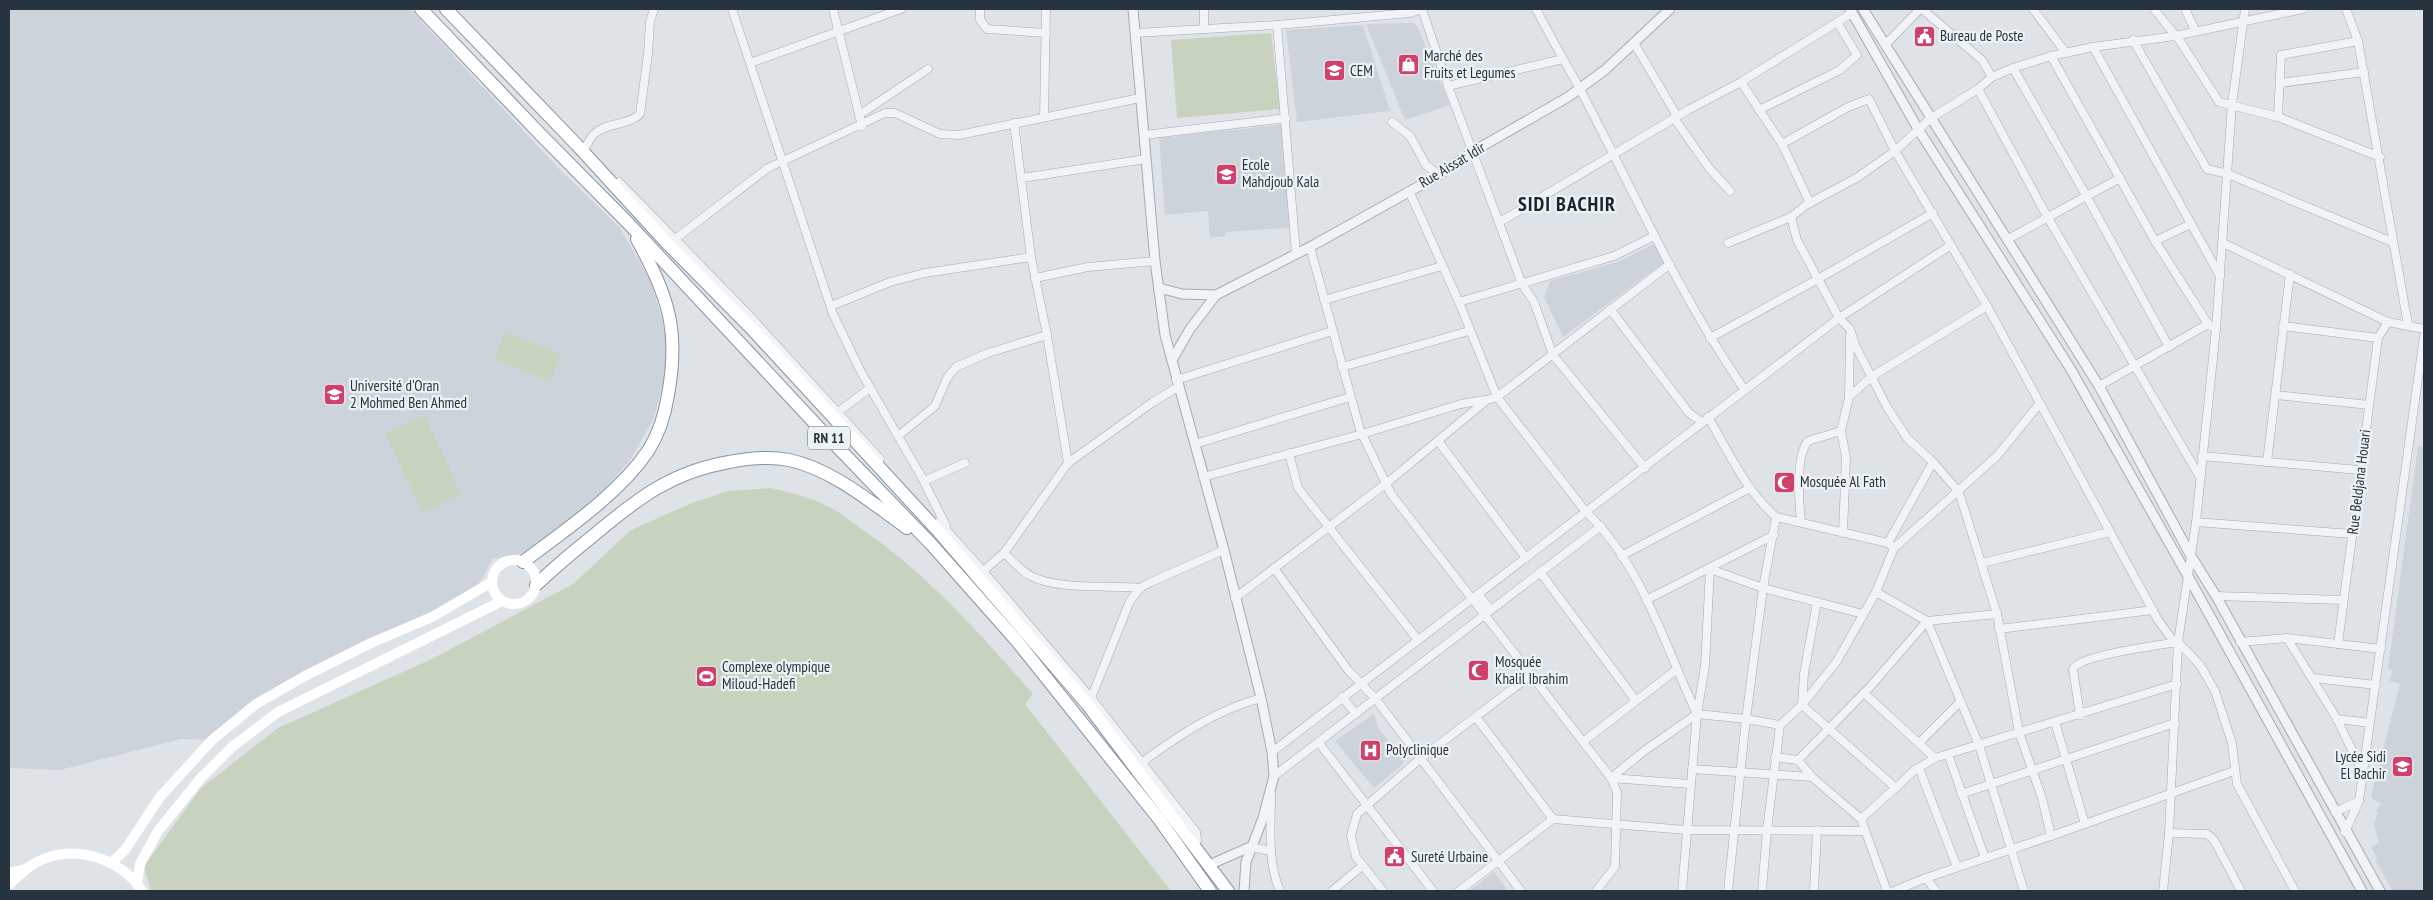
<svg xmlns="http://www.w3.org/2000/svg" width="2433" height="900" viewBox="0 0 2433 900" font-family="'PT Sans Narrow',sans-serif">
<rect width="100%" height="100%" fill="#dee3e8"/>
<g fill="#ccd3da">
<path d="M9 9H410L561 171 620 228 651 282 666 333V371L654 418 631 459 580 518 538 550 493 559 473 594 305 676 212 740 181 739 60 770 9 768Z"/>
<path d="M1413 23 1417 26 1450 105 1405 120 1366 24Z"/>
<path d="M1363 25 1390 111 1297 122 1286 30Z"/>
<path d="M1286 124 1295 227 1225 232V236L1210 238 1208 211 1165 215 1159 138Z"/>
<path d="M1653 244H1659L1666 257 1662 264 1563 337 1544 297 1550 281 1618 262Z"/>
<path d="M2418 446 2424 447V891H2393L2375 860 2377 858 2371 847 2379 843 2374 824 2378 813 2375 812 2381 803 2375 801 2371 796 2400 684 2390 681 2392 670 2388 669Z"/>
<path d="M1374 714 1379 729 1404 760 1403 764 1374 788 1335 741Z"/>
<path d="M1494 872 1508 891H1469Z"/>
</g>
<g fill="#c7d2bf">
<path d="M1271 33 1280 109 1177 118 1171 40Z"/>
<path d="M505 332 561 354 550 381 494 359Z"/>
<path d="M425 416 461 494 422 512 385 433Z"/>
<path d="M771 488C790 493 811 497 829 507 840 512 850 521 860 528 927 573 980 634 1033 694L1025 704 1171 891H151L144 866 201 788 278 728 432 659 573 584 631 530 692 503 728 491Z"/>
</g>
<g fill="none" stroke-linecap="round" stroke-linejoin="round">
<defs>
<g id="minor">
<path d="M732 9 833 314 861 372 921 476 946 526"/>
<path d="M833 9 862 126"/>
<path d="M980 9V20L987 29 1046 33"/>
<path d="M1204 9V28"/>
<path d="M1422 9 1448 86 1522 284 1534 302 1553 355 1645 468"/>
<path d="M1536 9C1550 36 1565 62 1580 89 1633 190 1679 295 1744 389"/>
<path d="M1922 9 1982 60 1992 77"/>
<path d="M2033 9 2066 53"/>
<path d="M2154 9 2180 41 2219 102 2278 117 2380 157"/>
<path d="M2185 9 2195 30"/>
<path d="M2346 9 2358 41 2408 325"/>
<path d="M1277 25 1296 254"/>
<path d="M1135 33 1277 25 1410 13 1422 9"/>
<path d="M2133 40 2207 169 2228 174 2392 242"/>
<path d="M1634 43 1677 116"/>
<path d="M1885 45 1920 9"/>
<path d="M2093 47 2220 276"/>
<path d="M2051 56 2155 241 2208 324 2216 329"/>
<path d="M750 63 901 9"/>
<path d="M2013 68 2087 197 2169 347"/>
<path d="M1741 82 1782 144 1810 203"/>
<path d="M2281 83 2364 72"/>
<path d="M1448 86 1563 59"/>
<path d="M1978 89 2048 218 2200 477"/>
<path d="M1759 110 1840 70 1857 55 1837 22"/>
<path d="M859 115 928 69"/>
<path d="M1044 117 1046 9"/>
<path d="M2278 117 2281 55 2358 41"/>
<path d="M1674 118 1709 168 1730 191"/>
<path d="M1392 122 1410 136 1426 165 1439 175"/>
<path d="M1014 123 1031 257 1047 335 1068 463"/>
<path d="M1144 135 1286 118"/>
<path d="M1782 144 1848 107 1869 99 1895 151 1987 306 2158 620 2174 642"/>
<path d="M585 148C588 144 590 138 594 134 606 122 628 126 640 114L648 54 650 22 654 9"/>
<path d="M1022 178 1146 159"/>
<path d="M619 182 747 313 880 459"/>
<path d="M1409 191 1459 302 1497 397 1586 512C1642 564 1665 647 1697 714"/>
<path d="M1791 217 1797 240 1839 318 1850 329 1855 345 1887 407 1907 438 1933 462 1959 492 1997 614 2019 732 2042 798 2051 836"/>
<path d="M1500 222 1688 110 1741 82 1852 13"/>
<path d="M675 239 768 168 885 113H895L940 134 959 135 1140 98"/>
<path d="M2008 239 2120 178"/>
<path d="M2155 241 2191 224"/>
<path d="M1728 243 1791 217 1806 205 1858 177 1895 151 1931 118 1978 89 1992 77 2013 68 2051 56 2093 47 2175 36 2303 9"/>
<path d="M2223 243 2388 322 2424 329"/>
<path d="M1310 247 1360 430 1391 494 1611 778 1617 792 1615 867 1596 891"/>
<path d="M1035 278 1088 267 1155 261"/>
<path d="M1324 300 1442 266"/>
<path d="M1459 302 1614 256 1654 236"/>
<path d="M831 306 890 282 925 273 1031 257"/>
<path d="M1610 309 1689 413 1702 422"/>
<path d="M2283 326 2378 338"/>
<path d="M1710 338 1818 279 1933 213"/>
<path d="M1342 367 1469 331"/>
<path d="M1176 380 1332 331"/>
<path d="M2099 386 2208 324"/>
<path d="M2276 395 2369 405"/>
<path d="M1849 397 1871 377 1987 306"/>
<path d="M838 412 870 388"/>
<path d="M1708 417C1728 451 1746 491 1776 517L1763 588 1746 719 1728 891"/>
<path d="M898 436 935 406 947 378 956 367 988 353 1047 335"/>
<path d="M1438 441 1526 558"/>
<path d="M1195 444 1350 397"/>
<path d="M1289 453 1298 488 1418 640"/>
<path d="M2202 456 2359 470"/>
<path d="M2267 462 2290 274"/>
<path d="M1203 477 1362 434 1461 404 1485 400"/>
<path d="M924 481 965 463"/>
<path d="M1776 517 1888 543 1894 548"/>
<path d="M939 522 983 571 1091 698 1196 832 1197 841 1194 846"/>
<path d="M1801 522C1799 502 1795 457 1808 441L1841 431"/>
<path d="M2196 522 2352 534"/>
<path d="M1843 533 1846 457 1841 431 1849 397 1850 336"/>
<path d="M1888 543 1933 462"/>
<path d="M1004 553C1012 560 1021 571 1031 576 1056 590 1110 585 1140 588"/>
<path d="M1621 556 1750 488"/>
<path d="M1982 563 2110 532"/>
<path d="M1274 568 1348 670 1375 698 1521 891"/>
<path d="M983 571 1004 553 1068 463 1153 402 1178 387"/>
<path d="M1540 572 1636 701"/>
<path d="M1876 592 1927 621 1979 745 2024 891"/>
<path d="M1478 594 1491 610"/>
<path d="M2216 596 2343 600"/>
<path d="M1235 598 1388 482 1487 400 1497 397 1670 264"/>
<path d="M1646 600 1774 535"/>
<path d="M1817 602 1804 674 1802 705 1896 788"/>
<path d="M1999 629 2153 610"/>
<path d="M2287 638 2337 719 2364 775"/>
<path d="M2240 642 2287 638 2381 649"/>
<path d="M2338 644 2378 338 2388 322"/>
<path d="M2313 678 2376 685"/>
<path d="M1864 693 1935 758"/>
<path d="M1342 697 1356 714"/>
<path d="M1091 698 1130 601 1140 588 1151 582 1224 550"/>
<path d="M2080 715 2073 669C2079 655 2161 645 2178 642L2200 665 2215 691 2232 743 2237 784 2295 891"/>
<path d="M1476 717 1553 819 1686 830 1865 831"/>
<path d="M2337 719 2370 723"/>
<path d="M2055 722 2085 824"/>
<path d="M1584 741 1676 670"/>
<path d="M1319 743 1433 891"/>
<path d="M1919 743 1959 703"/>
<path d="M1272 752 1839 318 1951 245"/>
<path d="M1948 754 1985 858"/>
<path d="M1775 757 1798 760 1812 777 1861 819 1887 891"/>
<path d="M1798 760 1869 688 1927 621 1997 614"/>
<path d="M1141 763C1178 736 1216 710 1261 698"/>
<path d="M1919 768 1957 867"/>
<path d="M1692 769 1812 777"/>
<path d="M1274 776 1601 526"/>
<path d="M1611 778 1644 751 1697 714 1746 719 1780 725"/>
<path d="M1611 778 1690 784"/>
<path d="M1961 794 2175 723"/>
<path d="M1271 795C1271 828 1267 861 1280 891"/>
<path d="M2359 801 2424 336"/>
<path d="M2335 812 2359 801 2345 832"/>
<path d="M1861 819 1915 770 1935 758 2177 684"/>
<path d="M2169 833 2207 834 2214 840 2241 891"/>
<path d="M1250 847 1271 851"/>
<path d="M1926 878 1936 891"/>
<path d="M1332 891 1362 866"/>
<path d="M1383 891 1356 857 1351 836 1357 814 1421 758 1531 675"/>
<path d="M1459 891 1553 819"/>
<path d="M1682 891 1697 714 1705 666 1710 569 1763 588 1863 614"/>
<path d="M1762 891 1767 830 1780 725 1802 705 1837 661 1876 592 1894 548 1997 456 2040 403"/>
<path d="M1814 891 1817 830"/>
<path d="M1894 891 1926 878 2051 836 2234 771"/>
<path d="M2163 891 2169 833 2178 642 2196 522 2216 329 2232 104 2245 9"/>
</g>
<g id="tertiary">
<path d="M1133 9 1155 261 1165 335 1224 550 1261 698 1272 752 1274 776 1263 818 1246 862 1244 891"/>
<path d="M1850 9 1918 129 2070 368 2189 578 2362 891"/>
<path d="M1863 9 2099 386 2191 556 2216 596 2380 891"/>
<path d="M1159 288 1182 294 1216 295"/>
<path d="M1172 360 1190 329 1216 295 1310 247 1439 175 1474 151 1568 97 1605 70 1670 9"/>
<path d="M1209 865 1250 847"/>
</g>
<g id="trunk">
<path d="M421 9 540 134 629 224 822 431 932 545 1016 640 1159 819 1210 891"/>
<path d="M446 9 577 145 665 241 751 328 939 532 1087 704 1228 891"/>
<path d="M523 562C565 530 618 495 648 451 659 434 665 414 668 395 680 329 668 297 637 239"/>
<path d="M536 585C555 567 574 551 594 535 637 499 671 472 729 462 749 458 769 456 789 460 832 469 872 503 907 528"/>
</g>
</defs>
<use href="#minor" stroke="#a3abb2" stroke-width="9"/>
<use href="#tertiary" stroke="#a3abb2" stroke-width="11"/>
<use href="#trunk" stroke="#85939f" stroke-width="14"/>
<use href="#minor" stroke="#f1f3f6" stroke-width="8"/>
<use href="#tertiary" stroke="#f1f3f6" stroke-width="9"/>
<g stroke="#fff" stroke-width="10">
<circle cx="514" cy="582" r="22"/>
<path d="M111 863 125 850 160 797 212 740 256 704 305 676 371 643 432 617 492 582"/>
<path d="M9 873 25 869"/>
<path d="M137 884 140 864 158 831 200 779 232 747 278 712 502 601"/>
<path d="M9 885C18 876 27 867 39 861 76 844 120 858 142 891"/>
</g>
<use href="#trunk" stroke="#fff" stroke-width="12"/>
</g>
<defs>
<symbol id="civic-square" viewBox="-11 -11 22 22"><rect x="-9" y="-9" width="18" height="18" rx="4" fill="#cf416b" stroke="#edf2f5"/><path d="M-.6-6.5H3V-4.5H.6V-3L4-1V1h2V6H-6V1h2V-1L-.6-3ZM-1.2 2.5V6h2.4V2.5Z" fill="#fff"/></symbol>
<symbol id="shop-square" viewBox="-11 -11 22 22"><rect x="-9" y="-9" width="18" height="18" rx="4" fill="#cf416b" stroke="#edf2f5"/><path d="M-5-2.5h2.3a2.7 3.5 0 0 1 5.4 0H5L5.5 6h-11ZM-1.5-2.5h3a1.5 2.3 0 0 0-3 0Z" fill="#fff"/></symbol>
<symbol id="school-square" viewBox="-11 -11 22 22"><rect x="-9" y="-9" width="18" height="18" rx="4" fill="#cf416b" stroke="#edf2f5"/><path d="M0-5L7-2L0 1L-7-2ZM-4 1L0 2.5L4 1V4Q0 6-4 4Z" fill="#fff"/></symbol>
<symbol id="university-square" viewBox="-11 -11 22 22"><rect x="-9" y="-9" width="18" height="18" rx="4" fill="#cf416b" stroke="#edf2f5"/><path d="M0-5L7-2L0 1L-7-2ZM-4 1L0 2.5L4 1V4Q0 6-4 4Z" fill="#fff"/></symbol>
<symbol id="mosque-square" viewBox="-11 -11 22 22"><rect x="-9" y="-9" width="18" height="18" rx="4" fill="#cf416b" stroke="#edf2f5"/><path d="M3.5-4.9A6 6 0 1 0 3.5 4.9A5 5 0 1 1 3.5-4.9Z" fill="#fff"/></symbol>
<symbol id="stadium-square" viewBox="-11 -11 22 22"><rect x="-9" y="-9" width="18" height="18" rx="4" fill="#cf416b" stroke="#edf2f5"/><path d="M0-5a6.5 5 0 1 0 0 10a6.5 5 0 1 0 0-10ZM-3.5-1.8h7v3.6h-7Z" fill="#fff"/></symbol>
<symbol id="hospital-square" viewBox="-11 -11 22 22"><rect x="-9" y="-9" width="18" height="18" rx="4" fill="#cf416b" stroke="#edf2f5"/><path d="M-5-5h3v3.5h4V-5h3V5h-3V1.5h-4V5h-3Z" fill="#fff"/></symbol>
</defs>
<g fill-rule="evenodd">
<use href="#civic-square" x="1912" y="24" width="25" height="25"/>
<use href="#shop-square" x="1396" y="52" width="25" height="25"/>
<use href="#school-square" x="1322" y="58" width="25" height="25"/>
<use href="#school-square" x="1214" y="162" width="25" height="25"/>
<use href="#university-square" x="322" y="382" width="25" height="25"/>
<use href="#mosque-square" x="1772" y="470" width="25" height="25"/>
<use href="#mosque-square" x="1466" y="658" width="25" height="25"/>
<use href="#stadium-square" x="694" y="664" width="25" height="25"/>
<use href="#hospital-square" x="1358" y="738" width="25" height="25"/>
<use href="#school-square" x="2390" y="754" width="25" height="25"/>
<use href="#civic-square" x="1382" y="844" width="25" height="25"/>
</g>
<g text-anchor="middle" stroke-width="4.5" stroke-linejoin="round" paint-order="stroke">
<rect fill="#edf2f5" stroke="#626c76" stroke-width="1" x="808" y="426.5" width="42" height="23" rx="4"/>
<g font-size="14" font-weight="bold" fill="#27333f">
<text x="829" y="443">RN 11</text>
</g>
<g font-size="15" fill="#27333f" stroke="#edf2f5" text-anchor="start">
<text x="1940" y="41">Bureau de Poste</text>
<text x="1424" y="61">Marché des<tspan x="1424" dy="17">Fruits et Legumes</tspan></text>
<text x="1350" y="76">CEM</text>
<text x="1242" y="170">Ecole<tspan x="1242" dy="17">Mahdjoub Kala</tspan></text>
<text x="350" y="391">Université d'Oran<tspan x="350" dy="17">2 Mohmed Ben Ahmed</tspan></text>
<text x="1800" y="487">Mosquée Al Fath</text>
<text x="1495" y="667">Mosquée<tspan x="1495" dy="17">Khalil Ibrahim</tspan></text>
<text x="722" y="672">Complexe olympique<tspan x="722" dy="17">Miloud-Hadefi</tspan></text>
<text x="1386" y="755">Polyclinique</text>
<text x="2386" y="762" text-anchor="end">Lycée Sidi<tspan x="2386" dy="17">El Bachir</tspan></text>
<text x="1411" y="862">Sureté Urbaine</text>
</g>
<g font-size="15" fill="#27333f" stroke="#edf2f5">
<text transform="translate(1452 165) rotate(-31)" y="5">Rue Aissat Idir</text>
<text transform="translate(2359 482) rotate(-83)" y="5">Rue Beldjana Houari</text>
</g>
<g font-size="20" font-weight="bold" letter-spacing="1" fill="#19242f" stroke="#edf2f5">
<text x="1567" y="211">SIDI BACHIR</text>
</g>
</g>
<rect width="2433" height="900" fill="none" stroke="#27333f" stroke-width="20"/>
</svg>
